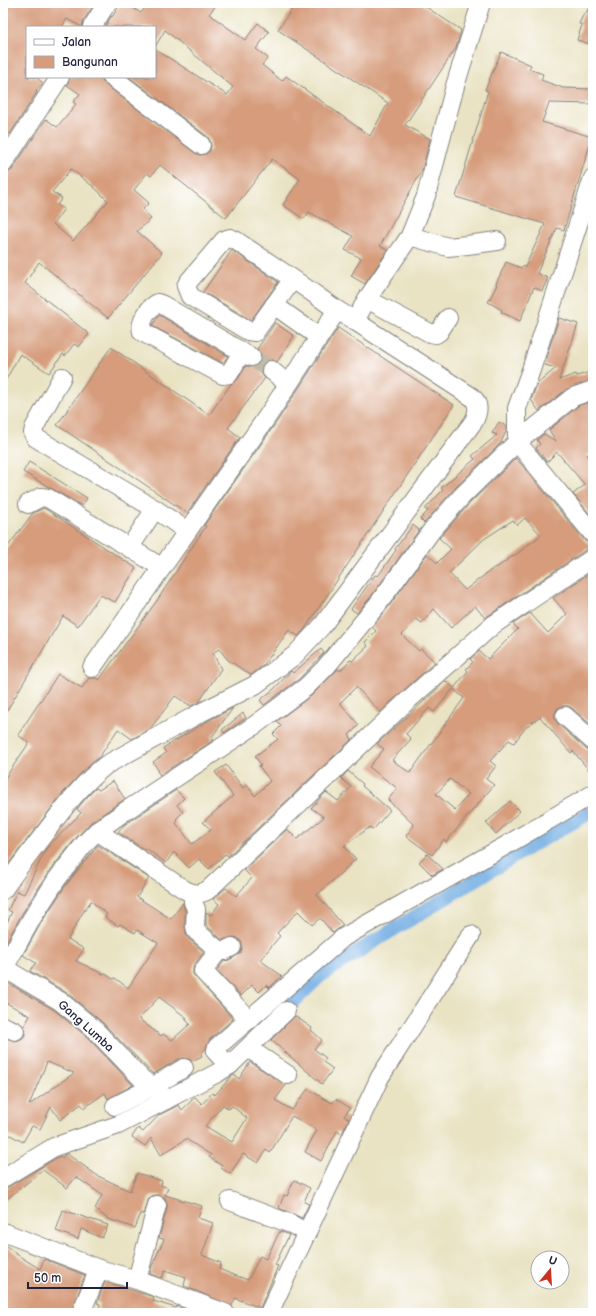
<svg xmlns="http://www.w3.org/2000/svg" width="596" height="1316" viewBox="0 0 596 1316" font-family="'Balsamiq Sans',sans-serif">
<rect width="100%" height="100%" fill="#fff"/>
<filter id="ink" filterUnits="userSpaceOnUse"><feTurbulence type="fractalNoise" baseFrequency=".025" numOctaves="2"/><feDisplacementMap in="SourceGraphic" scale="8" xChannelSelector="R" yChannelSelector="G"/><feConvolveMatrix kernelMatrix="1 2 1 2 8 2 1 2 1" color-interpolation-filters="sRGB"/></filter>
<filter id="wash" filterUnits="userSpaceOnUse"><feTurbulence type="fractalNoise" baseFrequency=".012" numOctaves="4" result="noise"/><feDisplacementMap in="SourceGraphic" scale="16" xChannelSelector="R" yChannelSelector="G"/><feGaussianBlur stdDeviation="0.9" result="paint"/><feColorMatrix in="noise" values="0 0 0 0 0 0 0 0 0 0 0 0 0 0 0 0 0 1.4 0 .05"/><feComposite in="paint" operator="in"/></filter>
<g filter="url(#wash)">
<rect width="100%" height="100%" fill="#e9e3c3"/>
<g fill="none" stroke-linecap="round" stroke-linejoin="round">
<path stroke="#70ace2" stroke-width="14" d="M278 1017 320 976 378 939 528 848 593 811"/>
</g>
<g id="blocks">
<g fill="#d69c7c" fill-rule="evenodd">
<path d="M3 3H91L94 5 83 21 82 27 67 19 62 27H27V77H36L43 83 36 91 37 92 10 134 3 130Z"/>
<path d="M121 3H125L141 13 149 3H218L209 14 245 40 258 23 269 32 256 49 268 58 262 65 282 81 286 76 370 136 388 103 278 30 296 3H420L461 30 456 48 405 125 430 139 422 170 380 246 388 250 365 284 351 276 361 258 345 250 353 236 309 212 304 219 283 205 300 179 272 159 226 218 160 165 151 176 147 173 134 190 149 203 143 209 151 219 137 231 162 253 108 318 39 262 25 283 89 334 79 347 74 344 65 356 63 354 49 373 20 354 3 385V174L8 173 12 170 46 119 57 127 76 104 73 102 80 94 67 85 70 77H102V81L106 85 195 153 200 155 205 154 210 151 211 146 210 141 208 137 129 77H155V49L227 95 233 87 165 30 155 47V27H105L111 16 112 17ZM71 169 95 188 108 201 73 241 53 224 64 209 57 205 62 198 52 192Z"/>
<path d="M590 3H593V45L577 40 582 25 579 24 584 13 586 14Z"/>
<path d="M501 52 531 65 529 69 543 74 541 80 563 88 593 89V104L549 103 542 122 592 137 564 230 557 228 537 273 548 278 542 291 534 287 520 321 501 312 502 310 488 302 497 285 496 284 506 262 521 268 522 266 525 267 545 224 456 197 488 91 485 90Z"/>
<path d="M232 250 278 282 251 320 203 292Z"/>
<path d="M159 315 228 356 223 363 152 326Z"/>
<path d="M559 318 578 324 559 380 576 374 577 376 593 371V380L567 389 539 411 531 400 537 384 556 368 545 365 549 352H548Z"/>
<path d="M275 323 294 336 277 362 272 360H268L263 364 261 369V373L265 378 228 428 240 437 187 513 57 425 111 347 209 415 231 384 238 379 246 366 252 367 257 366 260 362 261 356 260 352 257 349Z"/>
<path d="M338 328 454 405 304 630 298 636 289 630 263 666 251 675 228 660 219 649 213 653 221 669 199 702 191 706 175 696 150 729 132 739 118 729 100 756 80 774 63 793 3 871V781L29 743 18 735 58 674 82 688 89 678H96L99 680 156 602 206 526 204 525 278 420Z"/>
<path d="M593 401V451L587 455 593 462V518L573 494 585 485 557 452 547 462 536 448 540 444 537 440 544 434 556 441 549 430 578 406Z"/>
<path d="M499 422 506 426V432L500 444 454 489 424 523 420 519 428 511 425 509 443 490 441 488 475 459 472 456 497 435 492 433Z"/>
<path d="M516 458 585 541 589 544H593V548L587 549 485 618 475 606 451 628 434 609 422 623 416 619 402 635 419 651 421 649 435 662 380 712 356 687 340 703 359 725 349 735 352 739 228 856 225 854 209 869 199 859 189 868 174 852 166 863 146 848 145 850 118 832 124 825 176 790 184 798 177 805 183 812 176 819 178 821 176 823 192 844 211 830 203 822 233 796 215 772 226 765 243 788 247 785 255 796 270 781 259 766 261 765 255 756 278 739 273 734 281 726 277 721 312 695 338 669 340 671 350 660 352 661 368 646 365 642 376 631 372 627 386 610 427 554 437 563 451 549 439 538 440 537 470 503ZM525 518 541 535 514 556H513L496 568 495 567 465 590 449 573 484 539 513 520 517 525Z"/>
<path d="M29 462 87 498 82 506 23 472Z"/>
<path d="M44 508 136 568 115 602 100 595 78 626 63 616 3 717V553L33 513Z"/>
<path d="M413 525 419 530 370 598 357 613 351 609 375 575 378 576 396 550 395 549Z"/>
<path d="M593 571V727L572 708 568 706H562L557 709 555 714V720L558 724 586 749 593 751V775L573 751 571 753 564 745 540 717 526 727 514 743 509 740 490 761 496 766 486 779 494 785 446 842 444 839 432 855 406 836 414 825 388 800 397 788 369 767 384 749 377 744 446 681 454 688 468 671 466 669 473 662 470 659 479 651 488 659 518 629 513 624 530 613 548 633 567 614 553 598ZM453 689 464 698 410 773 392 760 411 739 406 734 429 708 434 712ZM450 779 469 794 455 810 436 794Z"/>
<path d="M321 649 324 653 299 679 264 705 260 700 274 689 291 671 293 673Z"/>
<path d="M233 708 211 738 214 740 160 775 157 771 158 770 153 762 166 753 163 748 206 722Z"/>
<path d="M243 713 246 718 224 733 222 730Z"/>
<path d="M348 771 363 784 362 786 390 810 373 830 370 827 344 846 356 859 317 895 343 925 333 933 320 918 312 925 298 911 277 933 280 936 260 960 282 976 269 988 266 985 259 992 252 985 241 996 217 970 224 961 229 960 241 953 242 948V943L238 938 233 937 222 940 206 925V912L211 915 219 904 213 899 226 888 236 896 252 878 244 870 287 829 297 839 324 817 311 808 326 792 338 801 351 787 341 778Z"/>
<path d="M113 781 125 799 91 822 77 837 48 873 23 912 3 948V931L12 912 8 910 17 891 24 894 46 849 81 813 77 809 87 797 96 788 99 790Z"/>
<path d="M510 801 520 811 496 834 486 823Z"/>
<path d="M98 845 149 878 137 897 171 919 183 903 185 911V926L186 934 189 939 204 952 194 965 193 969V974L233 1019 210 1039 206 1048 201 1054 202 1056 192 1061 189 1059 184 1058 179 1059 153 1074 101 1021 67 993 30 971 36 963 23 955 41 923 66 885ZM91 901 107 914 105 917 118 926 120 924 135 933 137 930 158 943 128 988 115 978 113 979 104 973 103 974 76 961 84 949 68 939 82 914ZM159 997 187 1018 185 1019 190 1024 172 1040 163 1034 161 1036 139 1019Z"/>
<path d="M427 854 443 869 432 875 419 862Z"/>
<path d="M3 980 54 1010 87 1037 133 1085 108 1099 105 1093 84 1108 81 1104 60 1120 51 1107 40 1129 32 1126 23 1142 3 1131V1037L16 1041 22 1039 25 1035 24 1026 30 1016 3 1001ZM47 1062 74 1073 29 1105Z"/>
<path d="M295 1016 312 1028 311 1030 322 1040 314 1049 326 1058 323 1062 333 1069 322 1084 271 1040Z"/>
<path d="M250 1062 286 1085 275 1100 292 1110 308 1089 332 1103 336 1099 350 1108 344 1116 349 1119 342 1134 337 1131 321 1161 305 1152 317 1130 292 1116 270 1153 266 1150 258 1163 243 1154 230 1174 221 1168 222 1166 209 1157 211 1155 186 1139 161 1155 151 1138 145 1146 132 1137 138 1128 143 1132 159 1115 179 1105 182 1110 195 1097 202 1104 212 1093 215 1095 230 1078 234 1075 239 1079ZM223 1105 229 1109 232 1106 247 1118 232 1142 205 1126Z"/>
<path d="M65 1154H67L98 1176 130 1191 137 1173 162 1181 161 1185 168 1188 165 1195 202 1206 198 1218 213 1223 202 1255 221 1263 219 1269 231 1274 248 1280 260 1256 266 1259 280 1231 289 1235 275 1265 278 1266 260 1308 235 1298 232 1306 184 1286 186 1277 165 1270 162 1278 150 1274 152 1266 164 1239 159 1238 167 1208V1203L165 1198 160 1195H154L149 1198 144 1214 141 1213 135 1228 108 1219 95 1209 102 1195 76 1177 67 1188 43 1170 3 1202V1188L8 1187 58 1157 61 1156 62 1158Z"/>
<path d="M294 1180 310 1188 304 1202 309 1204 302 1218 279 1208 284 1195 287 1196Z"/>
<path d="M63 1210 108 1225 102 1238 81 1229 78 1239 56 1231Z"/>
<path d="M3 1243 16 1254 40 1269 44 1259 85 1275 71 1313H3Z"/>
<path d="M105 1282 154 1297 153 1301 176 1308 177 1306 195 1313H99L100 1304 97 1303Z"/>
</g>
</g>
</g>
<g filter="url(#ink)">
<use href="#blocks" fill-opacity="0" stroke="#86827f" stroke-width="1"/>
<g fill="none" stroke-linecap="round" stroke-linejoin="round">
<path stroke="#c1bca8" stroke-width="18" stroke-dasharray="18 9" stroke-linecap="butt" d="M251 357 271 370"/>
<defs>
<g id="minor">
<path d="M92 27 107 3"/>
<path d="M112 77 201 145"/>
<path d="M3 164 60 77"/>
<path d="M593 178 531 370 517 408V442L593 534"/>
<path d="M410 236 448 247 467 245 497 241"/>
<path d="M293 279 255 332 248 331 190 296 186 286 189 281 224 240 230 238 235 240 293 279 337 310"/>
<path d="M367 299 430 333 436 334 439 332 448 318"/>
<path d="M274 305 319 337"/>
<path d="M242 352 229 374 223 375 142 332C139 322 149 307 158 303L163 305 242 352 251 357"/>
<path d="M271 370 288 384"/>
<path d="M62 377 34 428 33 433 36 438 155 509 187 531"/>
<path d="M28 504 41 497 48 498 161 567"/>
<path d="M130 547 155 509"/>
<path d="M92 668 269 414 337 310 355 321 367 299 410 236 426 196 455 86 481 3"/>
<path d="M565 716 593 741"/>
<path d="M97 831 185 890C193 894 200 895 208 890L407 701 493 625 593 558"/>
<path d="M3 890C15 872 28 855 41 838 61 812 80 785 106 765L200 713 255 685 295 655 322 626 474 421C478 413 480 404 472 397L355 321"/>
<path d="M193 894V902L196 909 195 926 196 931 217 949 224 951 232 947"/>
<path d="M219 950 203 971 249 1020"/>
<path d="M4 968 60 1001 94 1029 142 1079 158 1091 166 1100"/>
<path d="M3 970 32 918 57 879 85 843 97 831 124 812 255 725 306 687 325 668 378 604 432 530 462 496 517 442 573 397 593 390"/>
<path d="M3 1026 15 1031"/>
<path d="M248 1048 288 1075"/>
<path d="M230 1065 227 1064 216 1052V1050L217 1047 344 937 505 846 593 794"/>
<path d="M115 1106 152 1087 184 1068"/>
<path d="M3 1178 54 1147 118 1125 219 1072 230 1065 286 1011"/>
<path d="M230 1201 291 1224 307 1233"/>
<path d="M3 1232 99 1269 137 1280 225 1313"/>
<path d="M137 1280 157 1205"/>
<path d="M81 1313 99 1269"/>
<path d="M269 1313 380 1077 471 935"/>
</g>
</defs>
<use href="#minor" stroke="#86827f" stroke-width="20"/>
<use href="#minor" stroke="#fff" stroke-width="18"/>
</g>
</g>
<g text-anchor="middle" stroke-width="4" stroke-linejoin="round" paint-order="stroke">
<g font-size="12" fill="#22223b" stroke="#fff">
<text transform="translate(86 1026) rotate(42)" y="4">Gang Lumba</text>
</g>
</g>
<rect width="596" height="1316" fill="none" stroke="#fff" stroke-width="16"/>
<rect x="26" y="26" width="130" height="52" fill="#ffffff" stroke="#a7a7b1"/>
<rect x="34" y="39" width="20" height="6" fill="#ffffff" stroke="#a7a7b1"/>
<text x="62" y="46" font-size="12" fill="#22223b">Jalan</text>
<rect x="34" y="56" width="20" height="12" fill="#d69c7c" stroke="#a7a7b1"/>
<text x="62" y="66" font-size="12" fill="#22223b">Bangunan</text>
<g transform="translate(550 1270) rotate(18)"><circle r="19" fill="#ffffff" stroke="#a7a7b1"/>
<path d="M0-3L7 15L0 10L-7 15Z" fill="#c8321e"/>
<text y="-6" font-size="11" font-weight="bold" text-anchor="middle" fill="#22223b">U</text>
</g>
<path d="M28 1282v6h99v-6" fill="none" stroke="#22223b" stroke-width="2"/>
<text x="34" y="1282" font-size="12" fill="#22223b" stroke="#ffffff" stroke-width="3" paint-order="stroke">50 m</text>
</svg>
